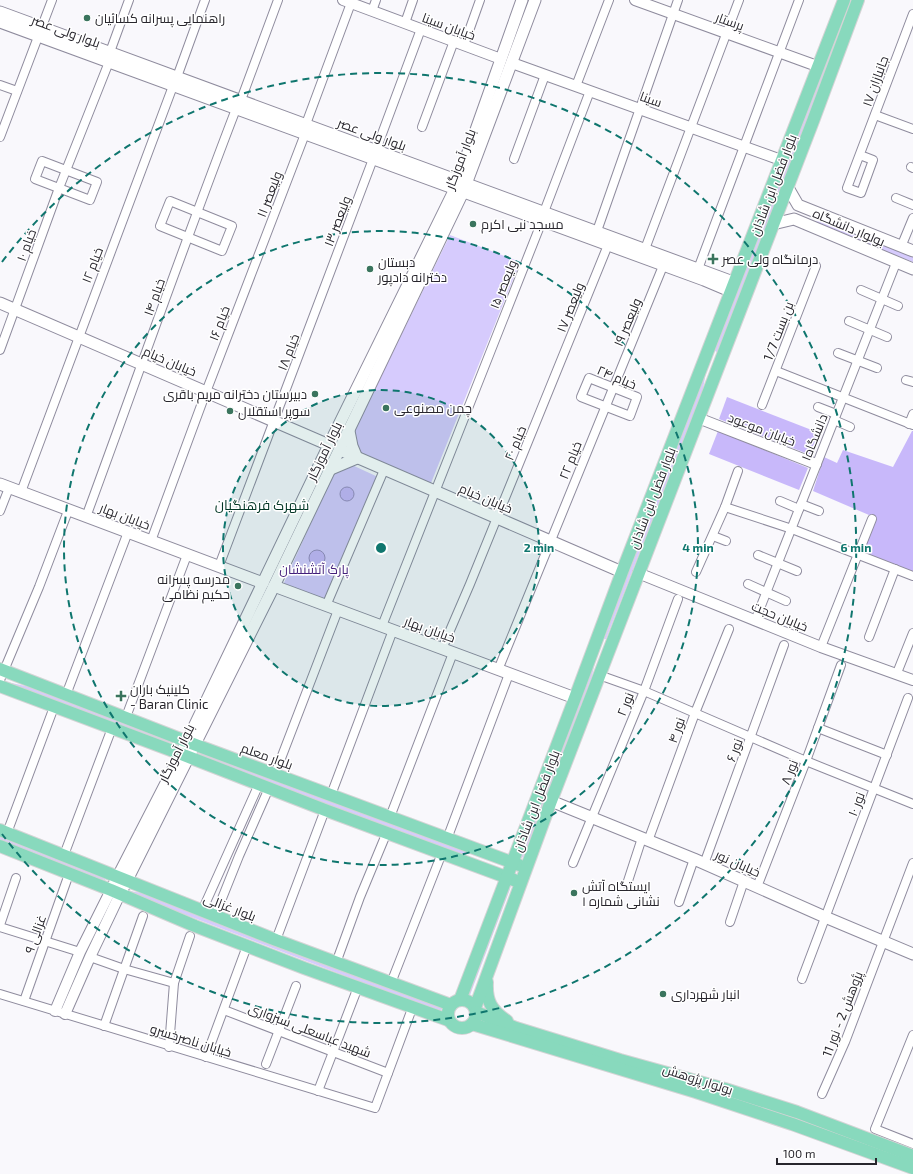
<svg xmlns="http://www.w3.org/2000/svg" width="913" height="1174" viewBox="0 0 913 1174" font-family="'Exo 2',Cairo,sans-serif">
<rect width="100%" height="100%" fill="#f9f8fc"/>
<g fill="#d6cbfd">
<path d="M841 22H843V23L787 173 717 352 715 351 720 332Z"/>
<path d="M814 221 822 222 913 257V262L814 223 813 222Z"/>
<path d="M450 235 520 262 431 483 360 455 354 432Z"/>
<path d="M706 372 703 389 606 639H604L609 626 608 621Z"/>
<path d="M352 465 378 477 326 599 283 585 334 472Z"/>
<path d="M596 657 592 676 523 857 520 859Z"/>
<path d="M7 682 30 687 170 740V742L168 744Z"/>
<path d="M201 753 465 851 466 854 464 855 362 818 201 756Z"/>
<path d="M0 836 91 872 105 879V880L94 877 87 876 0 841Z"/>
<path d="M509 885H511L510 889 470 995 468 996Z"/>
<path d="M129 891 143 893 442 1008 441 1011H437L129 893Z"/>
</g>
<g fill="#c8b8fa">
<path d="M727 397 822 434 813 456 719 419Z"/>
<path d="M718 431 808 468 799 490 709 454Z"/>
<path d="M912 431H913V572L859 551 876 518 813 491 824 457 837 463 843 450 893 467Z"/>
</g>
<g fill="#c7b7f9" stroke="#978cbc">
<circle cx="347" cy="494" r="7"/>
<circle cx="317" cy="558" r="8"/>
</g>
<g fill="none" stroke-linecap="round" stroke-linejoin="round">
<defs>
<g id="minor">
<path d="M372 11 376 0"/>
<path d="M405 23 413 0"/>
<path d="M464 45 480 0"/>
<path d="M110 52 129 0"/>
<path d="M177 77 205 0"/>
<path d="M0 85 17 91"/>
<path d="M576 86 609 0"/>
<path d="M241 100 278 0"/>
<path d="M875 115 913 129"/>
<path d="M306 124 351 3"/>
<path d="M422 127 454 41"/>
<path d="M0 137 52 0"/>
<path d="M376 150 421 29"/>
<path d="M860 155 873 160 861 193 847 188 913 14"/>
<path d="M514 159 545 75"/>
<path d="M42 161 97 182 90 200 35 179Z"/>
<path d="M911 167 913 168"/>
<path d="M896 198 913 205"/>
<path d="M170 201 232 226 222 251 160 226Z"/>
<path d="M544 212 590 91"/>
<path d="M597 231 678 0"/>
<path d="M901 247 913 218"/>
<path d="M645 249 739 0"/>
<path d="M698 269 799 0"/>
<path d="M861 290 898 306"/>
<path d="M849 321 887 337"/>
<path d="M0 350 59 188 109 62"/>
<path d="M838 353 877 368"/>
<path d="M776 371 913 425"/>
<path d="M589 378 637 397 630 416 581 397Z"/>
<path d="M906 380 913 382"/>
<path d="M762 405 816 266"/>
<path d="M818 407 836 414"/>
<path d="M834 420 850 427"/>
<path d="M909 424 913 414"/>
<path d="M21 492 173 86"/>
<path d="M780 501 799 509"/>
<path d="M801 504 819 511"/>
<path d="M725 507 792 529 913 576"/>
<path d="M0 511 9 488"/>
<path d="M86 517C136 381 184 244 236 109"/>
<path d="M713 536 726 541"/>
<path d="M151 541 206 392 305 134"/>
<path d="M758 555 797 571"/>
<path d="M219 566 373 159"/>
<path d="M696 572 725 507 738 471"/>
<path d="M748 584 786 601"/>
<path d="M326 606 384 470"/>
<path d="M755 621 896 263"/>
<path d="M382 626 542 221"/>
<path d="M869 637 895 569"/>
<path d="M821 647 872 519"/>
<path d="M442 649 470 584 608 245"/>
<path d="M498 670 663 266"/>
<path d="M897 673 913 633"/>
<path d="M599 675 644 691 806 761 913 804"/>
<path d="M0 680 39 587 68 511"/>
<path d="M66 695 128 532"/>
<path d="M126 717 187 555"/>
<path d="M818 728 887 755"/>
<path d="M275 774 338 610"/>
<path d="M331 795 393 630"/>
<path d="M390 817 453 653"/>
<path d="M7 833 54 707"/>
<path d="M447 839 509 674"/>
<path d="M648 841 695 713 729 629"/>
<path d="M64 855 112 728"/>
<path d="M573 863 644 691 678 599"/>
<path d="M704 864 784 645"/>
<path d="M627 884 642 838"/>
<path d="M757 887 806 761 841 665"/>
<path d="M679 902 694 859"/>
<path d="M202 911 259 784"/>
<path d="M215 916 239 856 269 788"/>
<path d="M730 922 744 881"/>
<path d="M0 925 16 878"/>
<path d="M0 927 80 952"/>
<path d="M276 940 325 810"/>
<path d="M90 957 124 969 174 983"/>
<path d="M336 963 360 897 387 832"/>
<path d="M802 979 908 698"/>
<path d="M391 983 442 853"/>
<path d="M0 994 375 1108 413 1006"/>
<path d="M24 1001 69 874"/>
<path d="M224 1010 388 1073"/>
<path d="M104 1026 143 916"/>
<path d="M913 1035 875 1129 913 1144"/>
<path d="M169 1047 174 983 190 936"/>
<path d="M206 1057 247 946"/>
<path d="M266 1064 296 986"/>
<path d="M318 1091 358 987"/>
<path d="M822 1094 845 1042 913 863"/>
</g>
<g id="tertiary">
<path d="M343 0 501 59"/>
<path d="M635 0 817 66"/>
<path d="M512 63 781 160"/>
<path d="M698 418 816 464"/>
<path d="M638 573 821 647 913 680"/>
<path d="M55 1011 80 952 111 890"/>
<path d="M65 1014 90 957 120 894"/>
</g>
<g id="secondary">
<path d="M0 12 733 282"/>
<path d="M0 22 704 280 730 291"/>
<path d="M787 186 798 205 913 251"/>
<path d="M773 224 794 219 913 269"/>
<path d="M0 303 329 445"/>
<path d="M340 450 622 572"/>
<path d="M331 469 357 458 352 446 349 431"/>
<path d="M0 484 263 583"/>
<path d="M274 586 575 698"/>
<path d="M551 801 694 859 825 917 913 954"/>
<path d="M111 890 181 754 329 445 455 189 522 0"/>
<path d="M120 894 274 586 463 192 535 0"/>
</g>
<g id="primary">
<path d="M0 669 196 745 519 865"/>
<path d="M0 686 181 754 325 810 514 880"/>
<path d="M0 830 276 940 451 1005"/>
<path d="M0 846 111 890 195 926 304 968 448 1020"/>
<path d="M487 982C486 1001 491 1010 507 1021"/>
<circle cx="462" cy="1014" r="14"/>
<path d="M460 1000 575 698 622 572 844 0"/>
<path d="M475 1008 551 801 813 121 858 0"/>
<path d="M476 1012 516 1028 620 1060 725 1089 797 1112 913 1156"/>
<path d="M472 1024 696 1092 792 1124 913 1168"/>
</g>
</defs>
<use href="#minor" stroke="#8f8c9e" stroke-width="10"/>
<use href="#tertiary" stroke="#8f8c9e" stroke-width="12"/>
<use href="#secondary" stroke="#8f8c9e" stroke-width="13"/>
<use href="#primary" stroke="#d4d4d5" stroke-width="14"/>
<use href="#minor" stroke="#fff" stroke-width="8"/>
<use href="#tertiary" stroke="#fff" stroke-width="10"/>
<use href="#secondary" stroke="#fff" stroke-width="11"/>
<use href="#primary" stroke="#88d9bd" stroke-width="12"/>
</g>
<circle cx="381" cy="548" r="158" fill="#0f766e" fill-opacity=".12"/>
<g fill="none" stroke="#0f766e" stroke-width="2" stroke-dasharray="7 5">
<circle cx="381" cy="548" r="158"/>
<circle cx="381" cy="548" r="317"/>
<path d="M2 262A475 475 0 1 1 2 834"/>
</g>
<g fill="#3a745d" stroke="#fff" stroke-width="1.5">
<circle cx="87" cy="18" r="4"/>
<circle cx="473" cy="224" r="4"/>
<path d="M711 253h4v4h4v4h-4v4h-4v-4h-4v-4h4z"/>
<circle cx="370" cy="269" r="4"/>
<circle cx="315" cy="394" r="4"/>
<circle cx="386" cy="408" r="4"/>
<circle cx="230" cy="411" r="4"/>
<circle cx="238" cy="586" r="4"/>
<path d="M119 690h4v4h4v4h-4v4h-4v-4h-4v-4h4z"/>
<circle cx="574" cy="893" r="4"/>
<circle cx="663" cy="994" r="4"/>
</g>
<g text-anchor="middle" stroke-width="3" stroke-linejoin="round" paint-order="stroke">
<g font-size="13" fill="#28262d" stroke="#fff" text-anchor="start">
<text x="95" y="23">راهنمایی پسرانه کسائیان</text>
<text x="481" y="229">مسجد نبی اکرم</text>
<text x="722" y="264">درمانگاه ولی عصر</text>
<text x="378" y="267">دبستان<tspan x="378" dy="15">دخترانه دادپور</tspan></text>
<text x="307" y="399" text-anchor="end">دبیرستان دخترانه مریم باقری</text>
<text x="394" y="413">چمن مصنوعی</text>
<text x="238" y="416">سوپر استقلال</text>
<text x="230" y="584" text-anchor="end">مدرسه پسرانه<tspan x="230" dy="15">حکیم نظامی</tspan></text>
<text x="130" y="694">کلینیک باران<tspan x="130" dy="15">- Baran Clinic</tspan></text>
<text x="582" y="891">ایستگاه آتش<tspan x="582" dy="15">نشانی شماره ۱</tspan></text>
<text x="671" y="999">انبار شهرداری</text>
</g>
<g font-size="13" fill="#28262d" stroke="#fff">
<text transform="translate(730 21) rotate(20)" y="5">پرستار</text>
<text transform="translate(449 26) rotate(20)" y="5">خیابان سینا</text>
<text transform="translate(66 31) rotate(20)" y="5">بلوار ولی عصر</text>
<text transform="translate(875 81) rotate(-70)" y="5">جانبازان ۱۷</text>
<text transform="translate(651 99) rotate(20)" y="5">سینا</text>
<text transform="translate(372 134) rotate(20)" y="5">بلوار ولی عصر</text>
<text transform="translate(460 159) rotate(-69)" y="5">بلوار آموزگار</text>
<text transform="translate(773 185) rotate(-69)" y="5">بلوار فضل ابن شاذان</text>
<text transform="translate(269 194) rotate(-69)" y="5">ولیعصر ۱۱</text>
<text transform="translate(337 221) rotate(-69)" y="5">ولیعصر ۱۳</text>
<text transform="translate(849 227) rotate(23)" y="5">بولوار دانشگاه</text>
<text transform="translate(26 245) rotate(-70)" y="5">خیام ۱۰</text>
<text transform="translate(92 265) rotate(-69)" y="5">خیام ۱۲</text>
<text transform="translate(503 284) rotate(-68)" y="5">ولیعصر ۱۵</text>
<text transform="translate(154 297) rotate(-70)" y="5">خیام ۱۴</text>
<text transform="translate(570 307) rotate(-68)" y="5">ولیعصر ۱۷</text>
<text transform="translate(627 322) rotate(-67)" y="5">ولیعصر ۱۹</text>
<text transform="translate(219 323) rotate(-69)" y="5">خیام ۱۶</text>
<text transform="translate(778 331) rotate(-69)" y="5">بن بست 1/7</text>
<text transform="translate(288 352) rotate(-69)" y="5">خیام ۱۸</text>
<text transform="translate(170 361) rotate(23)" y="5">خیابان خیام</text>
<text transform="translate(617 377) rotate(23)" y="5">خیام ۲۴</text>
<text transform="translate(762 429) rotate(21)" y="5">خیابان موعود</text>
<text transform="translate(814 437) rotate(-68)" y="5">دانشگاه۱</text>
<text transform="translate(515 443) rotate(-67)" y="5">خیام ۲۰</text>
<text transform="translate(324 451) rotate(-64)" y="5">بلوار آموزگار</text>
<text transform="translate(570 460) rotate(-68)" y="5">خیام ۲۲</text>
<text transform="translate(486 498) rotate(23)" y="5">خیابان خیام</text>
<text transform="translate(652 498) rotate(-69)" y="5">بلوار فضل ابن شاذان</text>
<text transform="translate(125 516) rotate(21)" y="5">خیابان بهار</text>
<text transform="translate(780 616) rotate(22)" y="5">خیابان حجت</text>
<text transform="translate(430 629) rotate(20)" y="5">خیابان بهار</text>
<text transform="translate(625 704) rotate(-68)" y="5">نور ۲</text>
<text transform="translate(676 730) rotate(-70)" y="5">نور ۴</text>
<text transform="translate(734 750) rotate(-69)" y="5">نور ۶</text>
<text transform="translate(176 753) rotate(-63)" y="5">بلوار آموزگار</text>
<text transform="translate(267 756) rotate(20)" y="5">بلوار معلم</text>
<text transform="translate(789 772) rotate(-69)" y="5">نور ۸</text>
<text transform="translate(536 801) rotate(-69)" y="5">بلوار فضل ابن شاذان</text>
<text transform="translate(856 804) rotate(-69)" y="5">نور ۱۰</text>
<text transform="translate(738 863) rotate(24)" y="5">خیابان نور</text>
<text transform="translate(230 907) rotate(21)" y="5">بلوار غزالی</text>
<text transform="translate(35 934) rotate(-70)" y="5">غزالی ۹</text>
<text transform="translate(842 1014) rotate(-69)" y="5">پژوهش 2 - نور 11</text>
<text transform="translate(310 1030) rotate(21)" y="5">شهید عباسعلی سبزواری</text>
<text transform="translate(191 1040) rotate(17)" y="5">خیابان ناصرخسرو</text>
<text transform="translate(698 1079) rotate(18)" y="5">بولوار پژوهش</text>
</g>
<g font-size="13" fill="#421e7a" stroke="#fff">
<text x="314" y="574">پارک آتشنشان</text>
</g>
<g font-size="14" fill="#033726" stroke="#fff">
<text x="262" y="510">شهرک فرهنگیان</text>
</g>
</g>
<circle cx="381" cy="548" r="6" fill="#0f766e" stroke="#fff" stroke-width="2"/>
<g font-size="12" text-anchor="middle" font-weight="bold" fill="#0f766e" stroke="#fff" stroke-width="3" stroke-linejoin="round" paint-order="stroke">
<text x="539" y="552">2 min</text>
<text x="698" y="552">4 min</text>
<text x="856" y="552">6 min</text>
</g>
<path d="M777 1158v6h99v-6" fill="none" stroke="#28262d" stroke-width="2"/>
<text x="783" y="1158" font-size="12" fill="#28262d" stroke="#ffffff" stroke-width="3" paint-order="stroke">100 m</text>
</svg>
